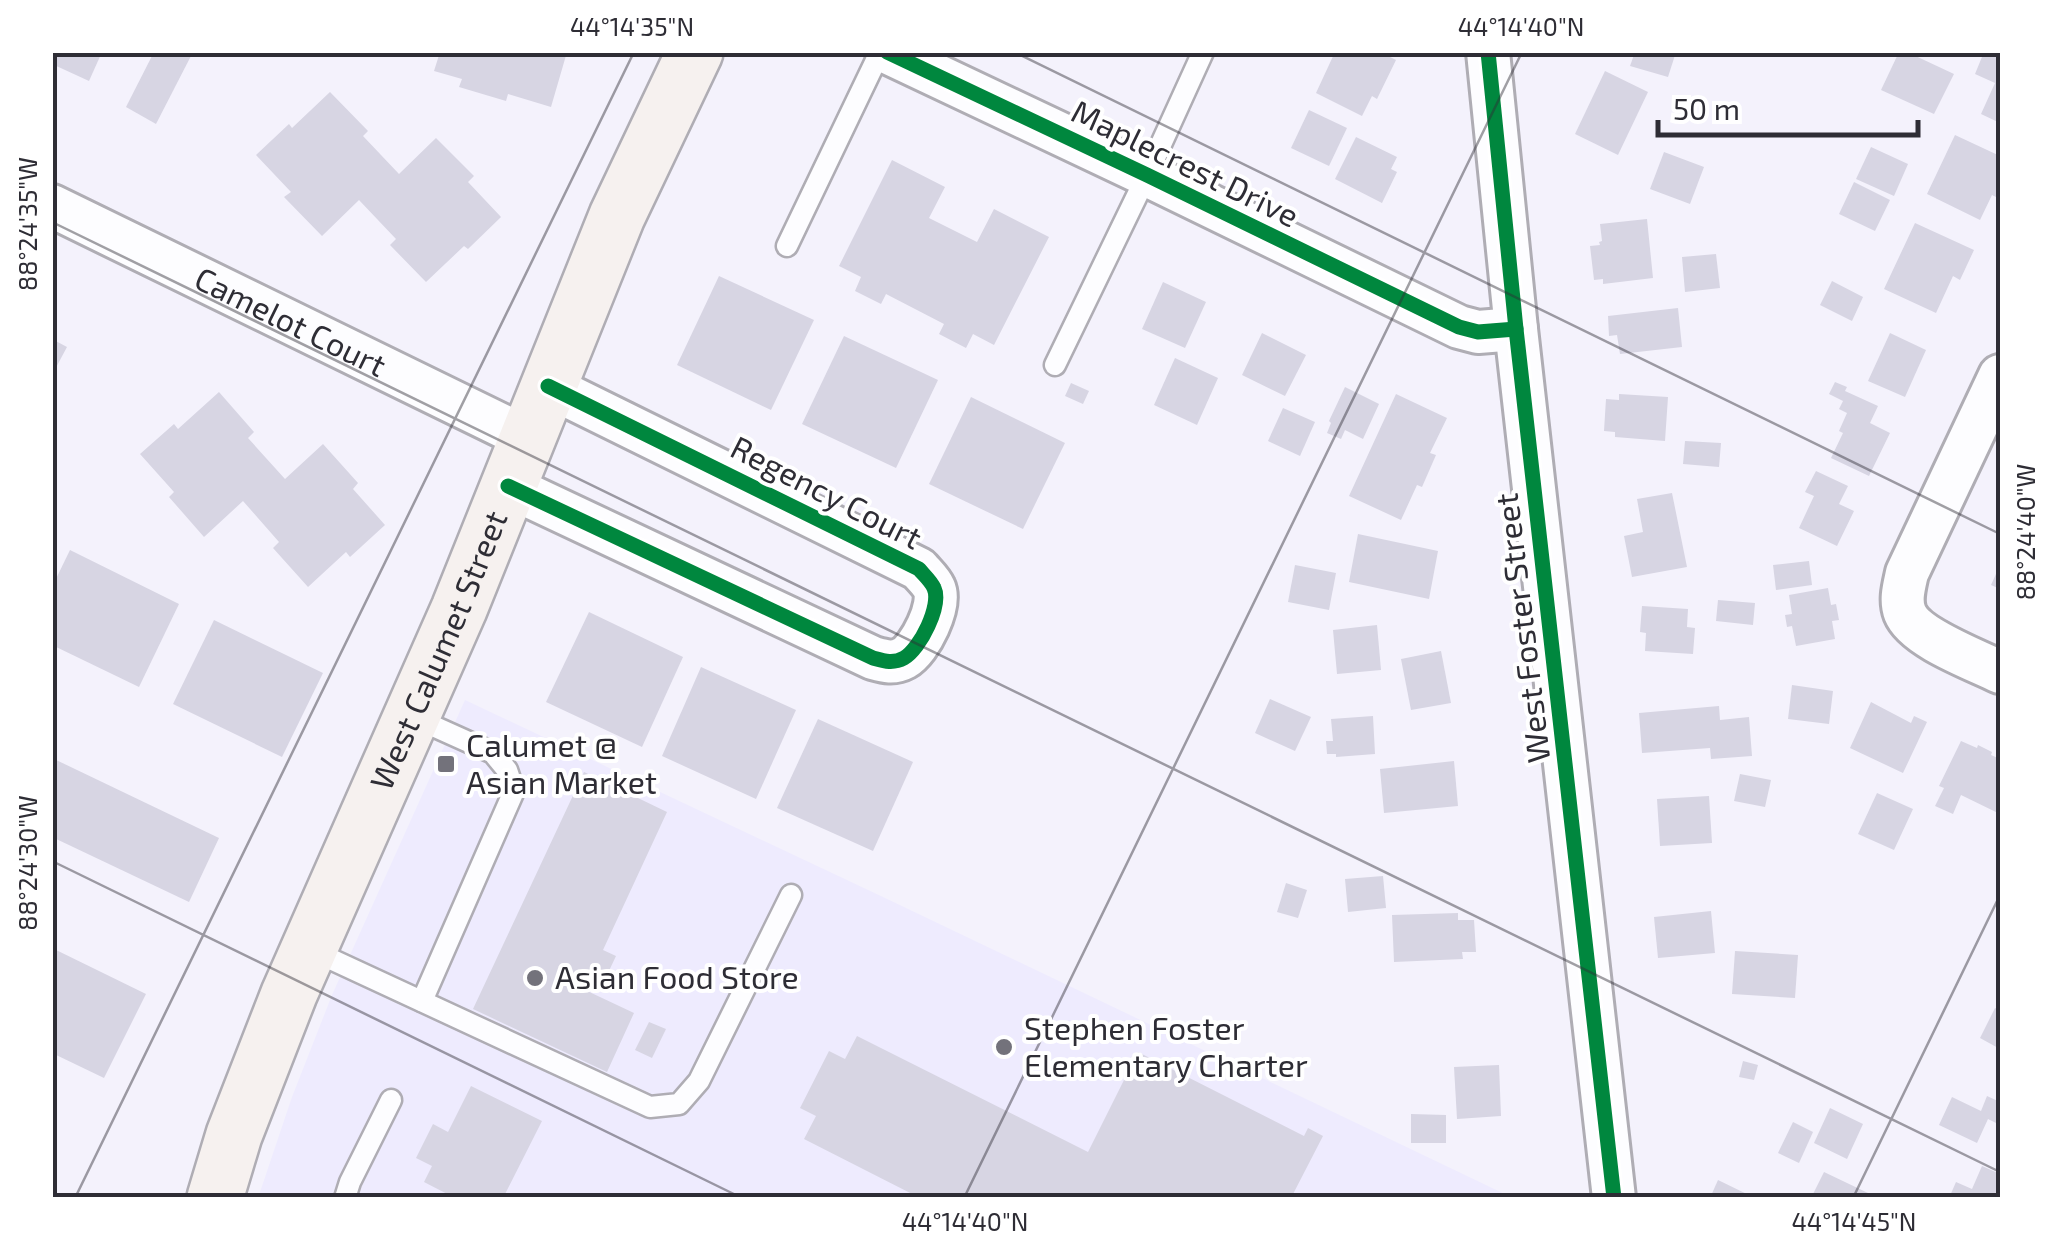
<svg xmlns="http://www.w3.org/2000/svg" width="2053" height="1250" viewBox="0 0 2053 1250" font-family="'Exo 2',sans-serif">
<rect width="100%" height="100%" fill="#f4f2fc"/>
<path fill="#eeebfe" d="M465 700 883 897 1511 1197 258 1198 292 1097 332 995Z"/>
<g fill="#d7d5e3">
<path d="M52 52H102L89 81 52 64Z"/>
<path d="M154 52H193L156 124 126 107Z"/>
<path d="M440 52H567L551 107 508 94 506 101 459 87 462 79 434 71Z"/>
<path d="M1335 52H1380L1396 60 1377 99 1372 96 1362 116 1316 93Z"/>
<path d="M1635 52H1676L1668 77 1630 66Z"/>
<path d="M1899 52H1907L1954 74 1934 114 1881 90Z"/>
<path d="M1984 52 2000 58V123L1981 114 1995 83 1975 74Z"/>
<path d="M1605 71 1648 92 1618 155 1575 134Z"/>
<path d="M330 92 368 131 363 136 399 174 436 138 474 176 468 182 501 217 468 249 464 246 426 282 390 245 396 239 359 200 322 236 284 197 291 192 256 155 289 124 292 128Z"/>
<path d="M1309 110 1347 128 1329 166 1291 148Z"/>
<path d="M1955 135 2000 156V192L1998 198 1992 195 1980 220 1927 194Z"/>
<path d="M1356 137 1397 157 1391 169 1397 172 1382 203 1335 179Z"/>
<path d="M1871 147 1908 164 1894 196 1856 179Z"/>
<path d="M1664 152 1704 167 1690 204 1650 189Z"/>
<path d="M892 160 945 187 929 218 977 242 994 209 1049 237 994 345 973 334 966 348 939 334 944 324 886 294 881 304 855 291 861 277 839 266Z"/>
<path d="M1854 182 1890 200 1875 231 1839 214Z"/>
<path d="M1647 219 1653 278 1603 284V279L1594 280 1590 246 1600 245 1599 242 1602 241 1600 224Z"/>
<path d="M1915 223 1974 250 1960 280 1953 276 1936 313 1884 289Z"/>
<path d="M1716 254 1720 288 1685 292 1682 257Z"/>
<path d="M719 276 814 320 771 410 677 365Z"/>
<path d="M1832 281 1863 297 1852 321 1820 305Z"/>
<path d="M1163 282 1206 302 1185 348 1142 329Z"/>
<path d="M1678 308 1682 347 1620 354 1617 335 1609 336 1608 316Z"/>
<path d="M1262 333 1306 355 1285 396 1242 375Z"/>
<path d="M1890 333 1926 350 1905 397 1868 381Z"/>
<path d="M844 336 938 380 896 468 802 424Z"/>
<path d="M52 339 67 347 52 375Z"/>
<path d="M1175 358 1218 378 1197 425 1154 405Z"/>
<path d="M1835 382 1847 387 1845 391 1878 406 1870 423 1890 433 1869 476 1831 458 1843 433 1839 431 1847 413 1839 409 1843 401 1829 394Z"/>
<path d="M1071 383 1089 391 1083 404 1065 396Z"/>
<path d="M1345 387 1379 404 1363 439 1345 430 1341 439 1327 433 1331 423 1329 421Z"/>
<path d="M219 392 254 432 248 438 285 479 323 444 358 483 353 489 385 525 350 557 346 552 308 587 273 548 279 542 243 501 204 537 169 497 174 492 140 454 174 424 178 429Z"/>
<path d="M1396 394 1447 418 1430 453 1436 455 1422 487 1417 485 1401 520 1349 496Z"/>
<path d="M1619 394 1668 397 1665 441 1615 437V432L1604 431 1606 399 1619 400Z"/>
<path d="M971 397 1065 443 1023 529 929 484Z"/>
<path d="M1283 408 1315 422 1300 456 1268 441Z"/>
<path d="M1685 441 1721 443 1719 467 1683 464Z"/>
<path d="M1816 471 1848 486 1839 504 1854 511 1837 546 1799 528 1814 496 1805 492Z"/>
<path d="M1672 493 1687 567 1632 577 1624 536 1643 532 1637 499Z"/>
<path d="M1358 534 1438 551 1429 599 1349 582Z"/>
<path d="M70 550 179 604 139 687 52 645V587Z"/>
<path d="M1809 561 1812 585 1776 590 1773 565Z"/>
<path d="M1295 565 1336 573 1329 610 1288 602Z"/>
<path d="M2000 565V589L1991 585Z"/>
<path d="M1828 588 1831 605 1836 604 1839 620 1832 621 1835 639 1796 646 1792 626 1787 627 1785 615 1792 614 1789 595Z"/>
<path d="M1718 600 1755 603 1753 625 1716 621Z"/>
<path d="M1642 606 1688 609 1687 627 1695 628 1693 654 1645 651 1646 633 1640 632Z"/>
<path d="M589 612 683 657 642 747 546 702Z"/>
<path d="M214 620 323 673 282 757 173 704Z"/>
<path d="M1377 625 1381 670 1337 674 1333 630Z"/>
<path d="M1441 651 1451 703 1411 710 1401 659Z"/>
<path d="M701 667 796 710 756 799 662 756Z"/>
<path d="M1792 685 1833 691 1829 724 1788 719Z"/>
<path d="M1270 699 1311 717 1295 751 1255 733Z"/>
<path d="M1871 702 1911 723 1914 716 1927 722 1903 773 1850 748Z"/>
<path d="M1719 706 1720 720 1749 717 1752 756 1711 759 1710 748 1642 753 1639 713Z"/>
<path d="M1373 716 1375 754 1336 757V754H1327L1326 741H1333L1331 719Z"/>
<path d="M818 719 913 762 873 851 777 808Z"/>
<path d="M1961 741 1977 748 1978 745 1992 752 1991 755 2000 759V814L1961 795 1953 814 1935 806 1944 788 1939 786Z"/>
<path d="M52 758 219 838 189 902 52 837Z"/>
<path d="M1454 761 1458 806 1384 813 1380 769Z"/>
<path d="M584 772 667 812 603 950 616 956 608 973 594 967 583 989 634 1013 607 1072 473 1009Z"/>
<path d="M1740 774 1771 780 1765 807 1734 801Z"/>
<path d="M1877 793 1913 809 1894 850 1858 834Z"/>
<path d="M1709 796 1712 843 1660 846 1657 799Z"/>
<path d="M1383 876 1386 908 1348 912 1345 879Z"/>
<path d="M1286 883 1307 890 1298 918 1277 912Z"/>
<path d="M1711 911 1715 953 1658 958 1654 917Z"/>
<path d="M1458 913V920H1474L1476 952H1462L1463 959 1394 962 1392 915Z"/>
<path d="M52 948 146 994 104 1078 52 1053Z"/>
<path d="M1735 951 1798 955 1795 998 1732 994Z"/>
<path d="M1995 1008 2000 1011V1049L1980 1038Z"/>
<path d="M649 1022 666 1029 652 1058 635 1050Z"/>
<path d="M857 1036 1088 1152 1138 1052 1304 1136 1308 1128 1323 1136 1291 1198H920L804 1139 816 1116 800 1108 829 1051 845 1059Z"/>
<path d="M1743 1061 1758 1065 1754 1080 1739 1077Z"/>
<path d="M1499 1065 1501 1116 1457 1119 1454 1067Z"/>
<path d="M471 1086 542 1121 503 1198H455L424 1182 432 1166 416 1158 433 1124 448 1132Z"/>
<path d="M1987 1096 2000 1102V1125L1988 1119 1977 1143 1939 1125 1952 1097 1981 1111Z"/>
<path d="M1830 1108 1863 1124 1847 1159 1814 1143Z"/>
<path d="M1411 1114 1446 1115V1143H1411Z"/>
<path d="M1793 1122 1813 1132 1799 1163 1778 1153Z"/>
<path d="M1982 1166 2000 1174V1198H1949L1956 1182 1972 1189Z"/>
<path d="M1824 1172 1868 1193 1865 1198H1811Z"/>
<path d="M1718 1180 1755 1198H1710Z"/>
</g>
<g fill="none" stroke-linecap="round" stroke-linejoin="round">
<defs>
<g id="lane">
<path d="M787 246 880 52"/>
<path d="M1055 365 1147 175 1203 52"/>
<path d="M413 717 493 753 507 770 514 791 422 1001"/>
<path d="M309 949 650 1107 679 1104 699 1081 791 895"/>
<path d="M345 1198 350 1182 391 1100"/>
</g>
<g id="street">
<path d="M887 52 1147 175 1459 327 1478 332 1516 329"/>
<path d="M1488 52 1516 329 1614 1198"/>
<path id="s1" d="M52 206 527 438"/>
<path d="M2000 376 1907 573C1904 587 1900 600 1905 613 1915 638 1976 660 2000 672"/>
<path d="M508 486 873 658C884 661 893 664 904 658 920 649 942 605 934 588 931 581 923 574 919 569L548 386"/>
</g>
<g id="secondary">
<path id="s2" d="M215 1198 234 1135 289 994 459 609 617 216 695 52"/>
</g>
</defs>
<use href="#lane" stroke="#afadb4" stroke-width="25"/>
<use href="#street" stroke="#afadb4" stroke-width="48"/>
<use href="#secondary" stroke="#afadb4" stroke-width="60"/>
<use href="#lane" stroke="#fdfdff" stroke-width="20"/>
<use href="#street" stroke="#fdfdff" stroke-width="42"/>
<use href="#secondary" stroke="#f6f1ef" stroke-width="55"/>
<defs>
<g id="cycleway">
<path d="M887 52 1147 175 1459 327 1478 332 1516 329"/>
<path d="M1488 52 1516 329 1614 1198"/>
<path d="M508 486 873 658C884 661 893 664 904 658 920 649 942 605 934 588 931 581 923 574 919 569L548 386"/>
</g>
</defs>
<use href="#cycleway" stroke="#fff" stroke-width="21"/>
<use href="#cycleway" stroke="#00873e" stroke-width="15"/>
</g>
<path fill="none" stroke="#2e2d35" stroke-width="2.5" stroke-opacity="0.45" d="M1014 52 2000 534M52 222 2000 1172M52 861 742 1198M75 1198 634 52M964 1198 1522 52M1853 1198 2000 895"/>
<g fill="#73727b" stroke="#fff" stroke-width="4">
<rect x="436" y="754" width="20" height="20" rx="5"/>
<circle cx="535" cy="978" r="10"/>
<circle cx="1004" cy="1047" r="10"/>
</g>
<g text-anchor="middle" stroke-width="8" stroke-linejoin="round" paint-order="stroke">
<g font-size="32" fill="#2e2d35" stroke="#fff">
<text transform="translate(1185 164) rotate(26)" y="11">Maplecrest Drive</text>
<text dy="11" stroke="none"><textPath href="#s1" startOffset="265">Camelot Court</textPath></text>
<text transform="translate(826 493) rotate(27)" y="11">Regency Court</text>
<text transform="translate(1523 628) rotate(-97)" y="11">West Foster Street</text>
<text dy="11" stroke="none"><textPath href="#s2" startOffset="592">West Calumet Street</textPath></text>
</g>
<g font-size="32" fill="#2e2d35" stroke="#fff" text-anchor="start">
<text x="466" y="757">Calumet @<tspan x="466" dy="37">Asian Market</tspan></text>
<text x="555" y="989">Asian Food Store</text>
<text x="1024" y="1040">Stephen Foster<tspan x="1024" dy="37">Elementary Charter</tspan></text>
</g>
</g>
<rect width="2053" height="1250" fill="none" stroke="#ffffff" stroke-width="110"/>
<path d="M1658 120v15h260v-15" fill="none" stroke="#2e2d35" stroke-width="5"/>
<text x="1673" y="120" font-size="30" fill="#2e2d35" stroke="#ffffff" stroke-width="8" paint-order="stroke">50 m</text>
<rect x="55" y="55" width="1943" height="1140" fill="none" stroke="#2e2d35" stroke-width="4"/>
<g font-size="25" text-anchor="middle" fill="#2e2d35">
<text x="632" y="36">44°14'35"N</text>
<text x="1521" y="36">44°14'40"N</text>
<text transform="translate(28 224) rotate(-90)" y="9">88°24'35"W</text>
<text transform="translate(2026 532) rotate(-90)" y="9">88°24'40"W</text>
<text transform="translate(28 863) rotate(-90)" y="9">88°24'30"W</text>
<text x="965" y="1231">44°14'40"N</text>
<text x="1854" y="1231">44°14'45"N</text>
</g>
</svg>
